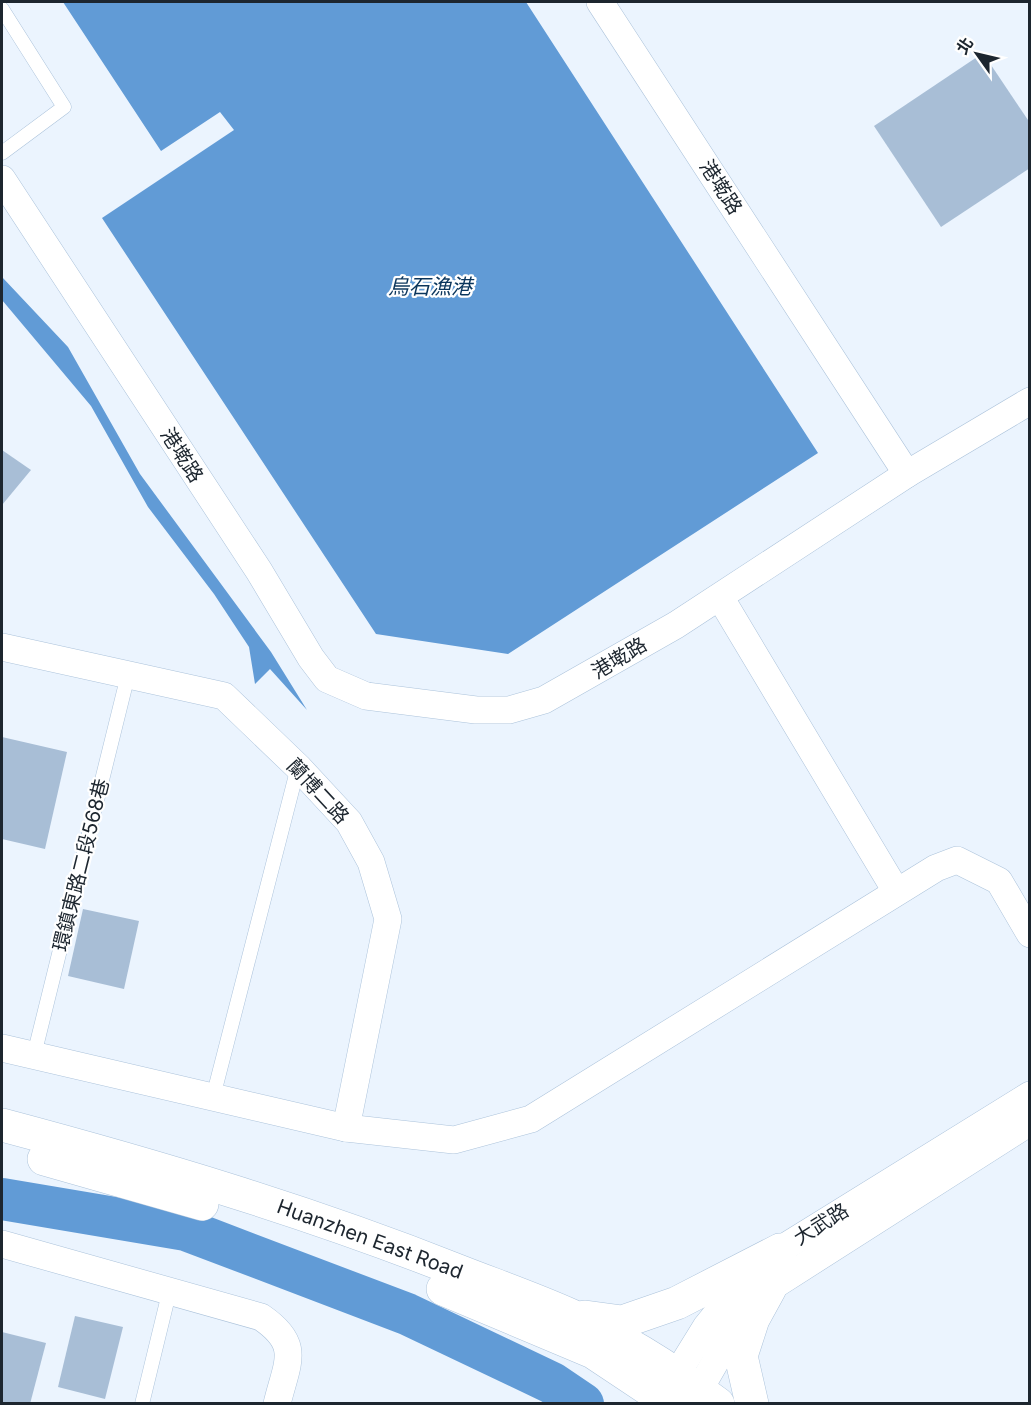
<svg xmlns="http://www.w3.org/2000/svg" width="1031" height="1405" viewBox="0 0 1031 1405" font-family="Inter,'Noto Sans TC',sans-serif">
<rect width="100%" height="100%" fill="#ebf4fe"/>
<g fill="#619bd6">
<path d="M63 2H526L818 453 508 654 376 634 102 218 234 130 220 112 161 151Z"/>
<path d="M2 277 68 347 140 474 271 652 307 710 270 669 255 684 249 647 214 594 148 507 91 406 2 300Z"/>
</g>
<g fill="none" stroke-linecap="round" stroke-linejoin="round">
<path stroke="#619bd6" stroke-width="42" d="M2 1199 186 1230 407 1314 552 1383 583 1404"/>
</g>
<g fill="#a8bed6">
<path d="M983 53 1030 123V168L941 227 874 126Z"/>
<path d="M2 450 31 470 2 505Z"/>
<path d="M2 737 67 752 45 849 2 839Z"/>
<path d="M83 909 139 921 124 989 68 976Z"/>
<path d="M75 1316 123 1327 105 1399 58 1387Z"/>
<path d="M2 1332 46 1343 30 1404H2Z"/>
</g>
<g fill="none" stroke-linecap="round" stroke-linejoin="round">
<defs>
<g id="service">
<path d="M2 9 64 107 2 153"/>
<path d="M34 1055 128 675"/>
<path d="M213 1097 298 767"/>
<path d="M142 1404 170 1289"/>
</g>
<g id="minor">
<path d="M600 2 907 474"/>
<path d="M2 179 259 571 311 658 327 679 366 696 476 710H509L544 700 676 625 907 474 1030 401"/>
<path d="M720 597 896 891"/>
<path d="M2 647 224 696 298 767 349 822 371 862 388 919 346 1128"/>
<path d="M2 1048 346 1128 454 1140 531 1119 936 868 957 860 999 881 1030 934"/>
<path d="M2 1244 261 1317C302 1345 287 1362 277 1404"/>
<path d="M667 1390 706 1327 744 1280 780 1250 1030 1095"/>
<path d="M691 1404 736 1326 770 1288 1030 1122"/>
</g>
<g id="tertiary">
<path d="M2 1125C156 1166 307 1211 456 1270 494 1285 532 1298 570 1315 621 1337 673 1370 718 1404"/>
<path d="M44 1159 202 1204"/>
<path d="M443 1289 593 1352 671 1404"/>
<path d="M585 1317 622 1322 677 1303 780 1250"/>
<path d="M752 1404 741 1356 753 1319 770 1288"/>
</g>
</defs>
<use href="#service" stroke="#acc3db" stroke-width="15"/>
<use href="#minor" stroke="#acc3db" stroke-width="28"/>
<use href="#tertiary" stroke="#acc3db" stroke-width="34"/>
<use href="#service" stroke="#fff" stroke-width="14"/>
<use href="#minor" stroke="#fff" stroke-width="27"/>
<use href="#tertiary" stroke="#fff" stroke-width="33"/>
</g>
<g text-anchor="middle" stroke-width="4.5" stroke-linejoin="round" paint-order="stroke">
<g font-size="20" fill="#1d262f" stroke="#fff">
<text transform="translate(721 187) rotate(57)" y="7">港墘路</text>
<text transform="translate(182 455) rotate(57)" y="7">港墘路</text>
<text transform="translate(619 658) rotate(-31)" y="7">港墘路</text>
<text transform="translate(318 791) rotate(47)" y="7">蘭博二路</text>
<text transform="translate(81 865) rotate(-76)" y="7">環鎮東路二段568巷</text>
<text transform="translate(821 1224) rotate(-32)" y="7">大武路</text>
<text transform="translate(370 1239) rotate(20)" y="7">Huanzhen East Road</text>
</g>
<g font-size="21" font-style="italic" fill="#0a355c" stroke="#fff">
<text x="430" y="294">烏石漁港</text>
</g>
</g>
<rect width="1031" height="1405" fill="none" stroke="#1d262f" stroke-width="6"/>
<g transform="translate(977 54) rotate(304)" stroke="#ffffff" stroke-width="4.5" paint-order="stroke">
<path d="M0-4.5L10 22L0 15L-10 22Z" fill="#1d262f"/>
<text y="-9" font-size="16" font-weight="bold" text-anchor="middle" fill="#1d262f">北</text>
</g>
</svg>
